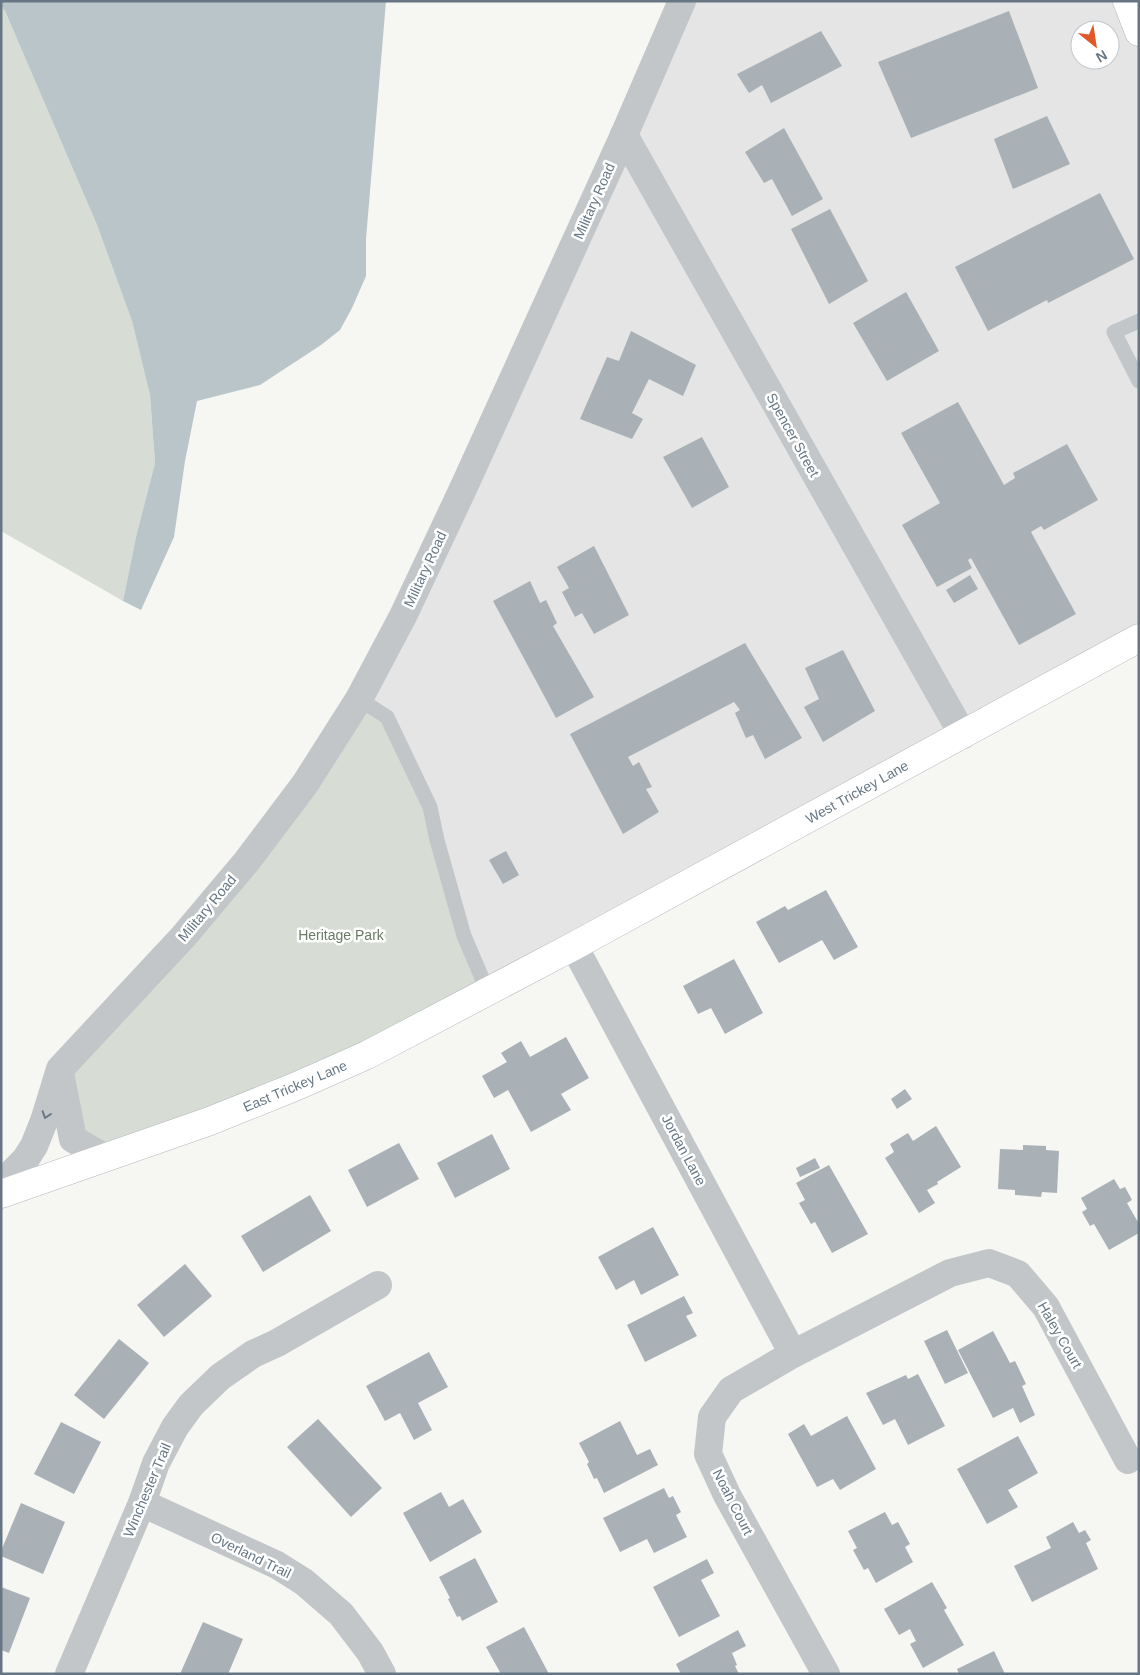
<svg xmlns="http://www.w3.org/2000/svg" width="1140" height="1675" viewBox="0 0 1140 1675" font-family="Helvetica,sans-serif">
<rect width="100%" height="100%" fill="#f6f6f3"/>
<path fill="#e4e5e4" fill-rule="evenodd" d="M682 1H1139V638L488 992 359 699ZM1080 30H1110V60H1080Z"/>
<g fill="#d7ddd4">
<path d="M1 6 5 11 97 225 132 321 150 395 155 463 136 537 123 601 1 531Z"/>
<path d="M359 699 387 717 430 807 488 992 104 1157 73 1139 60 1069 183 937Z"/>
</g>
<path fill="#b9c5c9" d="M1 1H386L366 239V276L352 308 340 330 321 345 260 385 197 401 185 461 174 537 141 610 123 601 136 537 155 463 150 395 132 321 97 225 5 11 1 6Z"/>
<g fill="#a9b1b6">
<path d="M1009 11 1038 88 911 138 878 62Z"/>
<path d="M821 31 842 66 771 103 762 85 749 93 737 74Z"/>
<path d="M1047 116 1070 164 1013 189 994 139Z"/>
<path d="M784 128 823 199 792 216 772 179 764 183 745 152Z"/>
<path d="M1100 193 1134 259 1048 303 1047 300 988 331 955 267Z"/>
<path d="M830 209 868 281 829 304 791 229Z"/>
<path d="M906 292 939 351 887 381 853 323Z"/>
<path d="M631 331 696 365 683 396 649 379 632 413 643 419 632 439 580 419 607 357 619 361Z"/>
<path d="M958 402 1004 485 1015 478 1013 473 1067 444 1098 500 1044 530 1041 526 1031 532 1076 614 1019 645 971 558 968 560 972 568 937 587 902 525 940 503 901 433Z"/>
<path d="M702 437 729 487 692 508 663 457Z"/>
<path d="M594 546 629 615 594 634 582 613 575 617 562 592 569 588 557 567Z"/>
<path d="M970 575 978 589 954 603 946 590Z"/>
<path d="M530 581 540 603 546 600 557 623 553 626 594 697 556 718 493 601Z"/>
<path d="M745 643 802 738 765 759 753 735 746 738 735 713 740 710 734 702 628 757 633 766 639 762 652 787 646 789 659 812 623 834 570 734Z"/>
<path d="M843 650 875 711 823 742 804 707 819 699 805 668Z"/>
<path d="M506 851 519 875 503 884 489 860Z"/>
<path d="M826 890 858 947 834 960 822 940 779 963 756 922 785 906 788 910Z"/>
<path d="M734 959 763 1013 725 1034 711 1008 698 1014 683 986Z"/>
<path d="M566 1037 589 1078 561 1094 571 1110 531 1132 508 1090 494 1098 482 1076 507 1062 501 1053 521 1041 530 1057Z"/>
<path d="M905 1089 912 1099 897 1109 891 1099Z"/>
<path d="M936 1126 961 1167 937 1182 938 1184 927 1190 935 1203 919 1213 885 1158 894 1152 890 1144 908 1133 913 1141Z"/>
<path d="M492 1134 510 1169 455 1198 437 1163Z"/>
<path d="M399 1143 419 1179 367 1207 348 1170Z"/>
<path d="M1023 1145 1046 1146V1150L1059 1151 1057 1193 1042 1192 1041 1197 1015 1195V1190L998 1189 1000 1149 1023 1150Z"/>
<path d="M815 1158 820 1168 800 1177 796 1168Z"/>
<path d="M829 1165 868 1234 832 1253 815 1222 811 1224 799 1203 805 1200 796 1183Z"/>
<path d="M1114 1179 1120 1189 1125 1187 1132 1200 1127 1203 1139 1224V1233L1109 1250 1094 1224 1090 1226 1082 1212 1087 1209 1081 1198Z"/>
<path d="M310 1195 331 1231 263 1272 241 1236Z"/>
<path d="M653 1227 679 1275 641 1295 634 1280 616 1290 598 1257Z"/>
<path d="M185 1264 212 1296 164 1337 137 1305Z"/>
<path d="M684 1296 693 1313 686 1316 697 1336 645 1362 627 1325Z"/>
<path d="M947 1330 968 1373 945 1384 924 1341Z"/>
<path d="M993 1331 1010 1363 1015 1361 1026 1384 1022 1386 1035 1415 1020 1423 1013 1408 993 1418 958 1350Z"/>
<path d="M119 1339 149 1363 104 1419 74 1395Z"/>
<path d="M429 1352 448 1387 418 1403 432 1430 414 1440 400 1413 385 1421 366 1386Z"/>
<path d="M918 1374 945 1426 908 1445 895 1419 883 1425 866 1393 906 1375 908 1379Z"/>
<path d="M847 1416 876 1469 840 1490 833 1479 817 1487 788 1434 804 1424 811 1436Z"/>
<path d="M318 1419 382 1488 351 1517 287 1447Z"/>
<path d="M620 1421 637 1455 650 1449 658 1465 604 1493 597 1478 594 1479 587 1464 589 1462 579 1443Z"/>
<path d="M61 1422 101 1442 74 1494 34 1474Z"/>
<path d="M1018 1436 1038 1473 1008 1490 1018 1507 987 1524 957 1469Z"/>
<path d="M664 1488 669 1498 673 1496 681 1512 676 1515 687 1537 654 1553 647 1539 620 1552 603 1518Z"/>
<path d="M441 1492 449 1507 463 1499 482 1532 430 1562 403 1513Z"/>
<path d="M21 1503 65 1522 43 1574 1 1556V1551Z"/>
<path d="M885 1512 892 1525 898 1522 910 1544 905 1547 913 1562 876 1583 868 1568 864 1570 853 1550 857 1548 848 1531Z"/>
<path d="M1073 1522 1079 1533 1085 1530 1091 1540 1086 1543 1098 1569 1032 1602 1014 1566 1051 1548 1046 1537Z"/>
<path d="M475 1558 498 1602 462 1621 460 1616 457 1617 448 1599 450 1598 439 1577Z"/>
<path d="M707 1559 714 1573 701 1580 720 1616 679 1637 653 1587Z"/>
<path d="M932 1582 947 1608 944 1610 964 1645 923 1668 910 1644 916 1641 910 1629 899 1635 884 1609Z"/>
<path d="M1 1587 30 1598 9 1653 1 1650Z"/>
<path d="M203 1622 243 1639 228 1674H180Z"/>
<path d="M524 1627 549 1674H501L486 1647Z"/>
<path d="M738 1630 746 1646 732 1653 737 1665 735 1666 739 1674H681L676 1664Z"/>
<path d="M994 1651 1005 1674H959L957 1669Z"/>
</g>
<g fill="none" stroke-linecap="round" stroke-linejoin="round">
<defs>
<path id="secondary" d="M1 1194 210 1121 297 1086 367 1055 574 946 1139 638"/>
<path id="primary" d="M1127 1 1139 32"/>
</defs>
<use href="#secondary" stroke="#b4b9be" stroke-width="29"/>
<use href="#primary" stroke="#b5b9bd" stroke-width="29"/>
<g stroke="#c2c6c9" stroke-width="15">
<path d="M1139 321 1114 332 1139 381"/>
<path d="M359 699 387 717 430 807 437 840 464 936 488 992"/>
</g>
<g stroke="#c2c6c9" stroke-width="28">
<path d="M624 135 963 735"/>
<path d="M574 946 793 1354"/>
<path d="M142 1503 277 1565 304 1582 341 1614 370 1652 382 1674"/>
<path d="M69 1674 142 1503 156 1463 175 1427 191 1405 220 1377 253 1354 277 1343 378 1285"/>
<path d="M826 1674 727 1495 708 1454 712 1417 731 1390 793 1354 950 1273 989 1263 1018 1274 1046 1307 1128 1460"/>
</g>
<g stroke="#c2c6c9" stroke-width="28">
<path d="M60 1073 73 1139 104 1157"/>
<path d="M1 1184 25 1160 34 1146 44 1121 60 1069 183 937 247 861 305 784 359 699 403 616 462 491 624 135 682 1"/>
</g>
<use href="#secondary" stroke="#fff" stroke-width="28"/>
<use href="#primary" stroke="#fff" stroke-width="28"/>
</g>
<defs><path id="oneway-chevron" d="M-2-3.5L2.5 0L-2 3.5" fill="none" stroke-width="1.6" stroke-linecap="round" stroke-linejoin="round" transform="scale(1.25)"/></defs>
<use stroke="#667684" href="#oneway-chevron" transform="translate(46 1115) rotate(108)"/>
<g text-anchor="middle" stroke-width="5" stroke-linejoin="round" paint-order="stroke">
<g font-size="14" fill="#667684" stroke="#fff">
<text transform="translate(594 201) rotate(-66)" y="5">Military Road</text>
<text transform="translate(793 435) rotate(61)" y="5">Spencer Street</text>
<text transform="translate(425 569) rotate(-65)" y="5">Military Road</text>
<text transform="translate(857 792) rotate(-29)" y="5">West Trickey Lane</text>
<text transform="translate(207 908) rotate(-50)" y="5">Military Road</text>
<text transform="translate(295 1086) rotate(-23)" y="5">East Trickey Lane</text>
<text transform="translate(684 1150) rotate(62)" y="5">Jordan Lane</text>
<text transform="translate(1060 1335) rotate(60)" y="5">Haley Court</text>
<text transform="translate(147 1490) rotate(-67)" y="5">Winchester Trail</text>
<text transform="translate(733 1502) rotate(63)" y="5">Noah Court</text>
<text transform="translate(251 1555) rotate(26)" y="5">Overland Trail</text>
</g>
<g font-size="14" fill="#697b65" stroke="#fff">
<text x="341" y="940">Heritage Park</text>
</g>
</g>
<rect width="1140" height="1675" fill="none" stroke="#667684" stroke-width="5"/>
<g transform="translate(1095 45) rotate(150)"><circle r="24" fill="#ffffff" stroke="#c2c8ce"/>
<path d="M0-4L9 19L0 12L-9 19Z" fill="#e0582a"/>
<text y="-8" font-size="14" font-weight="bold" text-anchor="middle" fill="#667684">N</text>
</g>
</svg>
